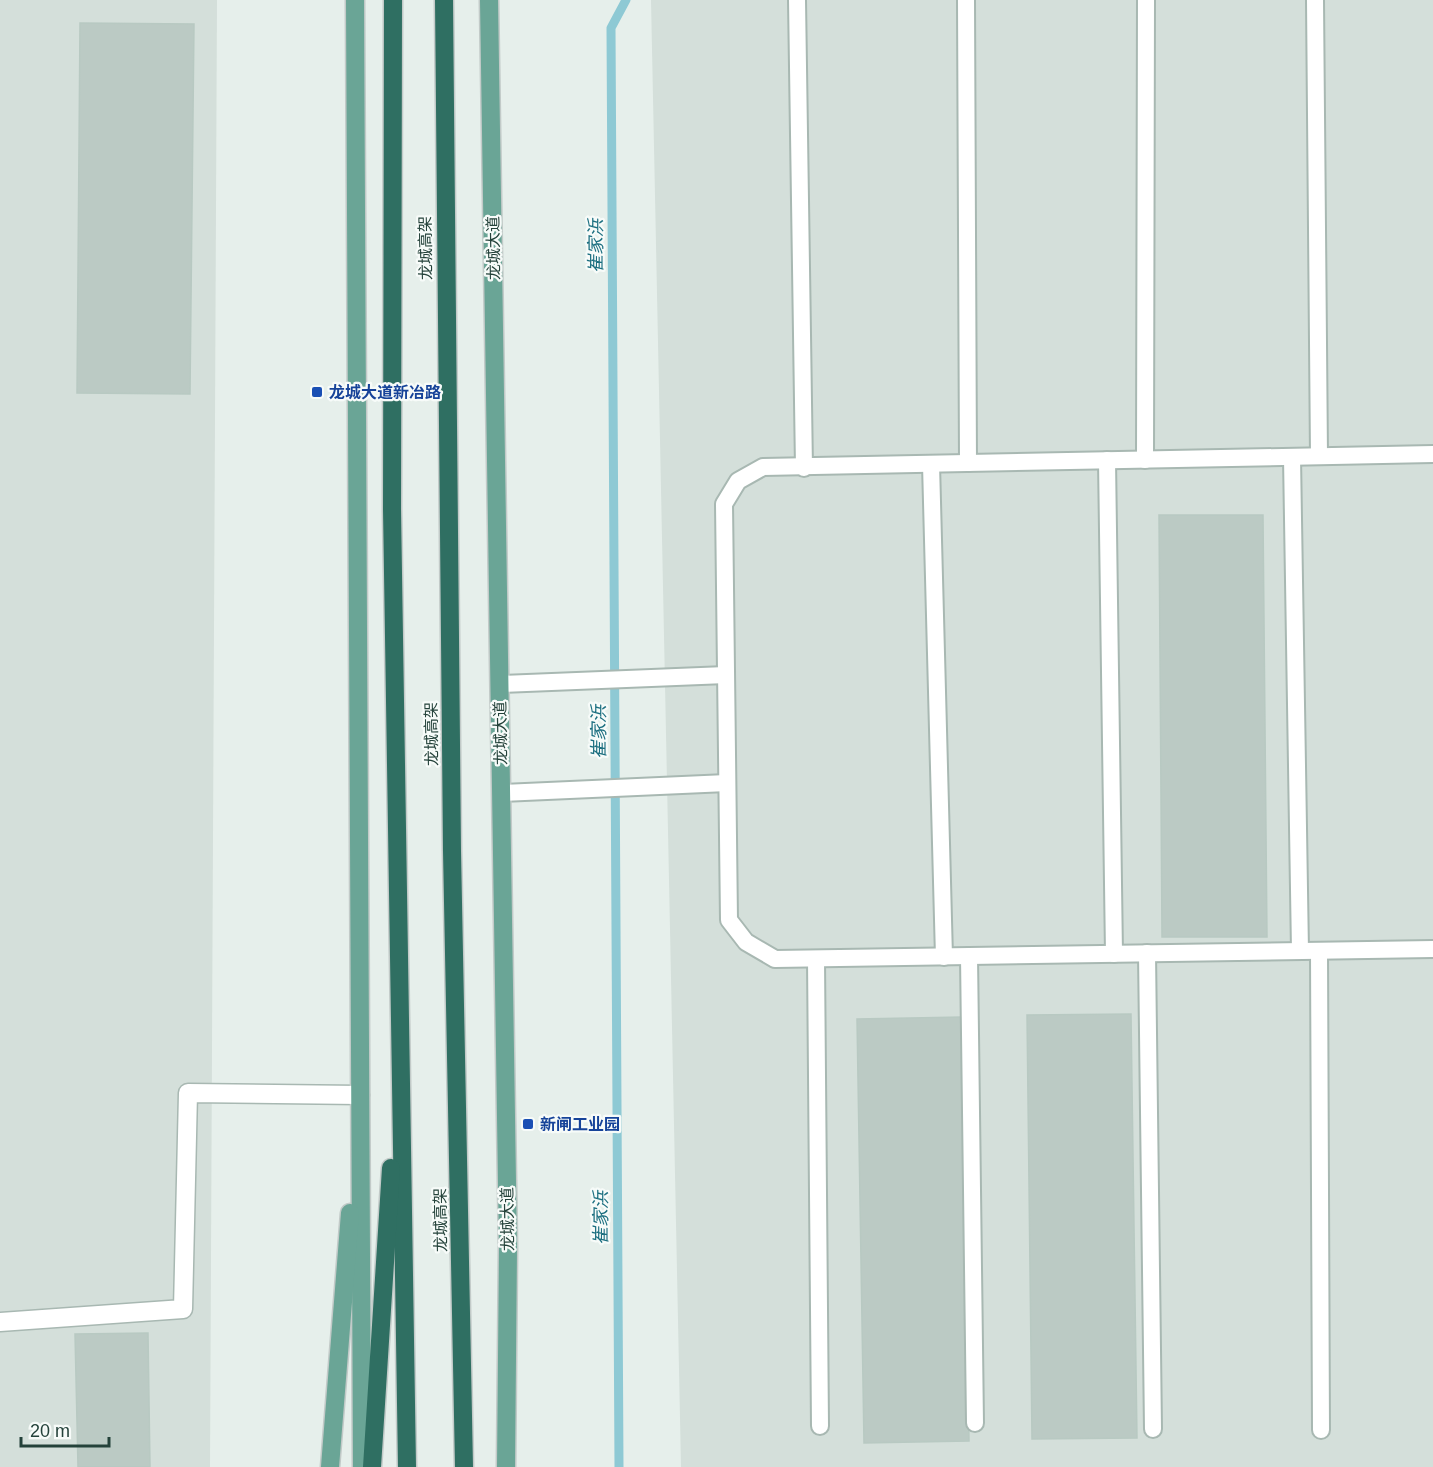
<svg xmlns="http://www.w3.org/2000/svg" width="1433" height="1467" viewBox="0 0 1433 1467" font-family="Arial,'Noto Sans SC',sans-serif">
<rect width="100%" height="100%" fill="#e6efeb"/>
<g fill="#d4dfda">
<path d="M0 0H217L210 1467H0Z"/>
<path d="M651 0H1433V1467H681Z"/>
</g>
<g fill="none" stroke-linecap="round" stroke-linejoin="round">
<path stroke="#8ec9d4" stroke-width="9" d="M619 1467 611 28 626 0"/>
</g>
<g fill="#bbcac4" stroke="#b8c9c2" stroke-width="1.5">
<path d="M80 23 194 24 190 394 77 393Z"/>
<path d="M1159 515H1263L1267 937H1162Z"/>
<path d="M1131 1014 1137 1438 1032 1439 1027 1015Z"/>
<path d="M962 1017 969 1441 864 1443 857 1019Z"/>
<path d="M148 1333 150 1467H78L75 1334Z"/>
</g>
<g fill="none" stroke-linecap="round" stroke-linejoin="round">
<defs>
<g id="lane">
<path d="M797 0 804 468"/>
<path d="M966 0 968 463"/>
<path d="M1315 0 1319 456"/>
<path d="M1433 454 763 467 738 481 724 504 729 920 746 942 775 959 1433 949"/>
<path d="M1292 457 1300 951"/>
<path d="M1107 460 1114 954"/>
<path d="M1145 460 1146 0"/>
<path d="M931 464 944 957"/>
<path d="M500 684 726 675"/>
<path d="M501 793 727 783"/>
<path d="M1319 951 1321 1430"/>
<path d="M1147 953 1153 1429"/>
<path d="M969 956 975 1423"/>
<path d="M816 959 820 1426"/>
</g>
<path id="street" d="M0 1322 183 1309 188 1093 360 1095"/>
<g id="primary">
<path d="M355 0 362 1467"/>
<path d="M489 0 508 1248 506 1467"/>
<path d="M330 1467 350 1213"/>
</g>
<g id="highway">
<path d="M393 0 392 509 407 1467"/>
<path d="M444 0 452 851 464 1467"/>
<path d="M372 1467 391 1168"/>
</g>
</defs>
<use href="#lane" stroke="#a8b8b2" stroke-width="20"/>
<use href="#street" stroke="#a8b8b2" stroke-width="21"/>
<use href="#primary" stroke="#c2cac8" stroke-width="21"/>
<use href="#highway" stroke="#c2cac8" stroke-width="21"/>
<use href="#lane" stroke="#fff" stroke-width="16"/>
<use href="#street" stroke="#fff" stroke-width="18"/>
<use href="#primary" stroke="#6aa596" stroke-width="18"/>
<use href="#highway" stroke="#2f6f62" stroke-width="18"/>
</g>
<g fill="#1a4fb4" stroke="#f7fbf9" stroke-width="2">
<rect x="311" y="386" width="12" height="12" rx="3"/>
<rect x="522" y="1118" width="12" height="12" rx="3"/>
</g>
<g text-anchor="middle" stroke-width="4.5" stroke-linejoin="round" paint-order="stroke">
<g font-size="16" fill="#24423a" stroke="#f7fbf9">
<text transform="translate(425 248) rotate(-91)" y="6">龙城高架</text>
<text transform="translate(493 248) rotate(-91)" y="6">龙城大道</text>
<text transform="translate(500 733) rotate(-91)" y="6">龙城大道</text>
<text transform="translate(431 734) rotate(-91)" y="6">龙城高架</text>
<text transform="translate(507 1219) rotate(-91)" y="6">龙城大道</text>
<text transform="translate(440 1220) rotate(-91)" y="6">龙城高架</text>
</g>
<g font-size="16" font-weight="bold" fill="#164399" stroke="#f7fbf9" text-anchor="start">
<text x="329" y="398">龙城大道新冶路</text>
<text x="540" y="1130">新闸工业园</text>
</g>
<g font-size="18" font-style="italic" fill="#1c6f80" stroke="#f7fbf9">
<text transform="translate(596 246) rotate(-90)" y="6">崔家浜</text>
<text transform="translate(599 732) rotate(-90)" y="6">崔家浜</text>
<text transform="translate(601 1218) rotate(-90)" y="6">崔家浜</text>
</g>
</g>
<path d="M21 1437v9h88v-9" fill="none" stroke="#24423a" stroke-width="3"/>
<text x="30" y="1437" font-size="18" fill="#24423a" stroke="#f7fbf9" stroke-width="4.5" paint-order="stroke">20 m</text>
</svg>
